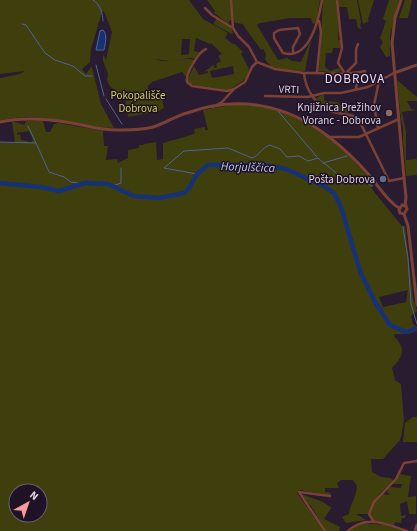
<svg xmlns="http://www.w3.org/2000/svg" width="417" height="531" viewBox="0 0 417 531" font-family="'Source Sans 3',sans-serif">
<rect width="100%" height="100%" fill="#291b30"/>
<g fill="#3e3f0d" fill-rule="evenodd">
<path d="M0 0H189L203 19 228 33 225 38 233 44H235L243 52 241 54 249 69 247 76 244 80 232 88 227 90 190 84 187 81 194 66 199 75 208 73V71L204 72 213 65 215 68 217 67 216 64 221 61 218 56 222 54 211 43 210 44 196 38 194 51 199 52 194 59 191 58 170 61 155 59C169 65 185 56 194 60L186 77 182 72 152 82 147 87H148L150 98 157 97 162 99 164 108 159 111 128 117 125 97H122L109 85 107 80 108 74 103 61V54L106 60 112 32 104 11 102 12 91 49 90 62 82 69 86 74 91 67H92L101 104 114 128C76 127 39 110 0 121V78L20 74 25 71 0 74ZM182 39H190L189 54 181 55ZM233 66 234 74 212 78 210 71Z"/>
<path d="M207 0H230L232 20 229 21V24L214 13 215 11Z"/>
<path d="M231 0H320L317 19 314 24 312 23 311 18H290L260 23 257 25 278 60 287 58 292 61 301 62 311 40 305 71C293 71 271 72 265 59L266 54 263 49 261 50C256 41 248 34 243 24L235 23 232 16Z"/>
<path d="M323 0H336L339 29 338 40H340L341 48H333L332 53H326L325 67 330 71 339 68 341 71 336 73 319 71Z"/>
<path d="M338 0H357L361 22 360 26 362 29 358 28 356 19H349L347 7H339Z"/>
<path d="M358 0H374L368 19 369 21 363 24Z"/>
<path d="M389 0H399L390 35V56L386 57 380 47 383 42 380 38 386 21 383 19Z"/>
<path d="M405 0H412L408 18H399Z"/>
<path d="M217 18 231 27 233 33 232 34 213 24Z"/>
<path d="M397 80 417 97V101H407L411 109 417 110 402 112 406 132V160L417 159V175L406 176 403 140V127L401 119Z"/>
<path d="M324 94V101L338 102 339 104 353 109 349 113C335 111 325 110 316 98Z"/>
<path d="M236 104C247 106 259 106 270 108 311 116 346 151 372 181L375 184 371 188 402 226H405L413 298 417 311 411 316 413 324 417 327 416 331 409 334H395L394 336C396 339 399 341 400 344 406 354 397 363 392 368L395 380 401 384 404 421 401 437 400 440 383 459H371L372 472 381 477 391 478 393 481 379 494 375 501 383 494 390 495 387 492 389 487 401 488 402 484H392L400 474 411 476 408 497 416 496V514H409L407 501 400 504 401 516 406 515 405 518H402L401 523 395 522 394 526 373 521 368 514H356L366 520 346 523 342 517 349 514C350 504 356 499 357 486L353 480H341L337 483 339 488H325V492L331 493 330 495 300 490 297 493 324 531H0V142L15 143 12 121 24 125 26 121H43L46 132H50L54 124 59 123 103 131 104 146H108L106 160 117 159 118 163 128 158V150L139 148V145H143L144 144 156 142 157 160 163 159V143C174 139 185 138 195 133L194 129 205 127V130H208L203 110ZM29 131 33 140 31 142 21 140 20 134 17 135V133ZM408 290 406 302 383 307 379 297ZM16 491H40V515H16Z"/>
<path d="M413 417H417V442H403L405 423Z"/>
<path d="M301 494 323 502 335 510 331 508 324 519 340 527 339 531H326L311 506Z"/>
<path d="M362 523 384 525 404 531H349Z"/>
</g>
<path fill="#173177" stroke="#526297" d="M103 30C108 35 105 44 104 50H96L100 31Z"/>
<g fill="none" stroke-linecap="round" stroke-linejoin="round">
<g stroke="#526297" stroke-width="1">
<path d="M93 0C100 4 103 14 103 21"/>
<path d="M22 24 26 25 45 53 55 60 73 66 85 76H92"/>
<path d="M96 65 104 96"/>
<path d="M106 99 122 124"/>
<path d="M278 111 317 157"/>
<path d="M28 126 36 143"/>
<path d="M0 142 36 143 49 172 64 177 71 182 84 184"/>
<path d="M323 163 347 156"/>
<path d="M197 174 164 168 184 151 228 148 252 158C259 156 262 147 270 145L280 149 287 157 299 156 308 161 318 158C325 165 335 170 340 178L363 181 372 186"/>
<path d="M112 186 121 183V168"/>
<path d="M403 227 408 258 411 304 417 324"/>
</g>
<path stroke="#173177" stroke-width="4.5" d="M0 183 41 187 59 191 85 183 108 184 134 196 160 198 184 193 189 188 197 174 208 165H264L286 169 324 186 334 193 341 207 360 271 375 302 390 325 406 332 417 328"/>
<g stroke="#7a4134" stroke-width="2.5">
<path d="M231 0 233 28"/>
<path d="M337 0 342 48 338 63 344 72"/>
<path d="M205 8 212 15 233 28 238 36 249 47 257 62"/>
<path d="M206 49C198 52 185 75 187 82L192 86 227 91 234 89"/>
<path d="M293 53V47L300 34 298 28 279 30 274 33V38L283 53C310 61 319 18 322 0"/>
<path d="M347 72 356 63V49L358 44"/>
<path d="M305 73H317L321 32 319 21"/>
<path d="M317 73C331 74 352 74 365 71 365 78 355 81 356 89"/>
<path d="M265 96 308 97 324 93H341L368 87 394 73"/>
<path d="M213 107 222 102 234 89 245 82 252 67 257 62 275 69 304 73C305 89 317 108 333 112 342 114 350 114 358 118L389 181 404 178"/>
<path d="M378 128 374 105 379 81"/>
<path d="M330 137H359L399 119"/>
<path d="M374 522 369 514 374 502 396 479 404 463 417 461"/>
<path d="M325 531 299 492 330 496"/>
<path d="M348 531C366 514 386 524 407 531"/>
</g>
<g stroke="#7a4134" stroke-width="3">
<path d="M401 0 395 18 392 43 404 178 406 197 405 206"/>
<path d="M394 73 417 65"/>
<path d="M0 122C23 117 49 119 72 123 88 126 103 131 120 130 132 130 145 130 156 126 167 122 176 116 187 113 238 95 287 104 329 137 343 148 357 161 369 175 378 185 387 201 399 208"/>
<path d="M404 214 407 209 406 206 402 205 399 210 400 213 404 214 408 226 417 305"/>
<path d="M415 531 417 525"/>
</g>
</g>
<circle fill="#8d6e63" stroke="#1f1226" stroke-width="1.5" cx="389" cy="113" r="4"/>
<circle fill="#5c6f8a" stroke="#1f1226" stroke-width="1.5" cx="383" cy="179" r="4"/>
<g text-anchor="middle" stroke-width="3" stroke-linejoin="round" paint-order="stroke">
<g font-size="11" fill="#ddd4e3" stroke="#1f1226">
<text transform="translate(289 89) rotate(2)" y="4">VRTI</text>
</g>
<g font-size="11" fill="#ced24c" stroke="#1f1226">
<text x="138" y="99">Pokopališče<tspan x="138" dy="13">Dobrova</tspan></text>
</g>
<g font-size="11" fill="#ddd4e3" stroke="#1f1226" text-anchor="end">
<text x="381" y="111">Knjižnica Prežihov<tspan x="381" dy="13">Voranc - Dobrova</tspan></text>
<text x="375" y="183">Pošta Dobrova</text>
</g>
<g font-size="12" font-style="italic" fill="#b3c6ef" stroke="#1f1226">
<text transform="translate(248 167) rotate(2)" y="4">Horjulščica</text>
</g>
<g font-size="13" letter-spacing="1" fill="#ead8f5" stroke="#1f1226">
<text x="355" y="83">DOBROVA</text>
</g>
</g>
<g transform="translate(28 503) rotate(40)"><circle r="19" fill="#1f1226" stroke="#6b6072"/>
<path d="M0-3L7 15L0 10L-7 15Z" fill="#f59b9a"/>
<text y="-6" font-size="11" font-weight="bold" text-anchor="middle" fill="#ddd4e3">N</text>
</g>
</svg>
